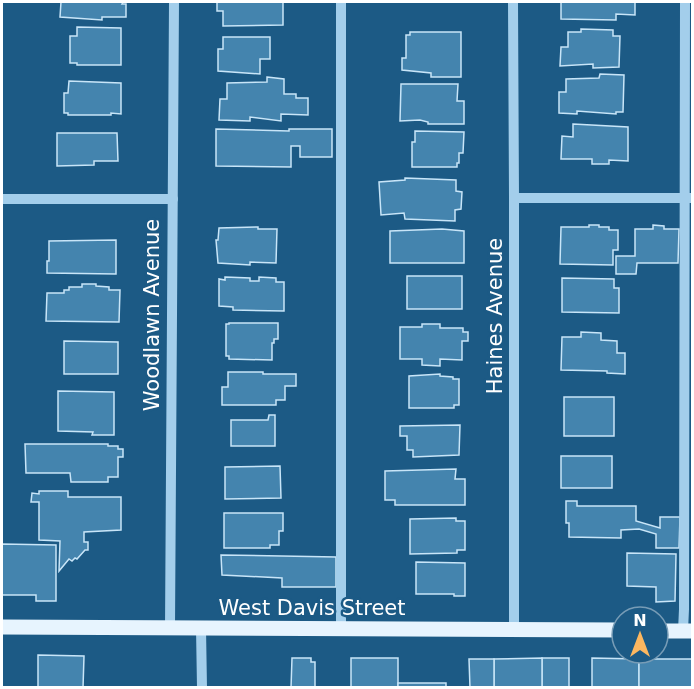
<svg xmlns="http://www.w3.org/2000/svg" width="694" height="689" viewBox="0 0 694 689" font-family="'DejaVu Sans',sans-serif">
<rect width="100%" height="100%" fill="#1c5a85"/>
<g fill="#4484ae" stroke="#c8e5f8" stroke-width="1.5">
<path d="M61 2H123L122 4H126V17H102V20L60 17Z"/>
<path d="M217 2H283V25L223 26V11H217Z"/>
<path d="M561 2H635V15L616 14V20L561 19Z"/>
<path d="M77 27 121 28V65H77V63H70V36H77Z"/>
<path d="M581 29 613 30V36H620L619 67 593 68V64L560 66 561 47H568V32H581Z"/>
<path d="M410 32H461V77H431V73L402 70V58H406V35H410Z"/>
<path d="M223 37H270V59H260V74L218 71V49H223Z"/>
<path d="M600 74 624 75 623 112H616V114L577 111V114L559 113V92H566V79L599 78Z"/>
<path d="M267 77 284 79V94H296V98H308V115L281 114V121L250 117V121L219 120 220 99H227V83L267 82Z"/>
<path d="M69 81 121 83V114L111 113V115H68V113H64V93H68Z"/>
<path d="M401 84H458L457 101H464V124H428V122L420 120 400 121Z"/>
<path d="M573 124 628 127V161L609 160V164H592V159H561L562 136 573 137Z"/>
<path d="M216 129 289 131V129H332V157H300V146H291V167L216 166Z"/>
<path d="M415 131 464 132 463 153H459V163H457V167H412V142H415Z"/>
<path d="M57 133H117L118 161H94V165L57 166Z"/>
<path d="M405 178 456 180V191L462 192 461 209 455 210V221L405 219 404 213 381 215 379 182 405 180Z"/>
<path d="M589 225H599V227H609V230H618V250H613V265L560 264 561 227H589Z"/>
<path d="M653 225 664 226V229H679L678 263H637L636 274H616V256H635V229H653Z"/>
<path d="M258 227V229H277L276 263 250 262V265L218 263 216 240H218L219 228Z"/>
<path d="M442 229 464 231V263H390V231Z"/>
<path d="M116 240V274L47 273V261H49V241Z"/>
<rect x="407" y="276" width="55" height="33"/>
<path d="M225 277 250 278V281H259V277L276 278V282H284V311L233 310V307L219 306V279L225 280Z"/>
<path d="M562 278 614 279V288H619V313L562 312Z"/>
<path d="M82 284H96V286L109 287V290H120L119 322 46 321 47 293H64V290H69V287H82Z"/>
<path d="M229 323H278V339H274V343H272V360L229 359V356H226V324H229Z"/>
<path d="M422 324H440V328H463V332H468V341H462V360L440 359V366L422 365V359H400V327H422Z"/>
<path d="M581 332 601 333V340L617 341V353H625V374L607 373V371L561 370 562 337H581Z"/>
<path d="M64 341 118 342V374H64Z"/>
<path d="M228 372H263V374H296V386H285V400H276V405H222V387H228Z"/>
<path d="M440 374V376L453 377V379H459V405H454V408H409V376Z"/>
<path d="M58 391 114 392V435H92L93 432 58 431Z"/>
<rect x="564" y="397" width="50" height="39"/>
<path d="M269 415H275V446H231V420H268Z"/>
<path d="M460 425 459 455 413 457V450H407V436H400V426Z"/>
<path d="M25 444H108V446H118V449H123V457H118V477H108V482H71L70 473H26Z"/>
<rect x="561" y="456" width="51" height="32"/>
<path d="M280 466 281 498 225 499V467Z"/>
<path d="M456 469 455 479H465V505H395V500H385V471Z"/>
<path d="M39 491H68V497H121V530L84 532V542H88V550H85L77 559 75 558 72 561 69 559 59 571 60 541 39 540V502H31L32 493 39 494Z"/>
<path d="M566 501H577V506H636V521L660 528V517H680L679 548H656V534L639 529 621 530V538L569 537V523H566Z"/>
<path d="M224 513H283V531H279V545H270V548H224Z"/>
<path d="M456 518V521H465V550H457V553L410 554V519Z"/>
<path d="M2 544 56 545V601H36V595H2Z"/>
<path d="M627 553 676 554 675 601 656 602V587L627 586Z"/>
<path d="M221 555 336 557V587H282V578L222 575Z"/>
<path d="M416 562 465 563V596H454V594H416Z"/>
<path d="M38 655 84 656 83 688H38Z"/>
<path d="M292 658H311V662H315V688H291Z"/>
<rect x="351" y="658" width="47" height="30"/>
<rect x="542" y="658" width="27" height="30"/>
<path d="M542 658V688H494V659Z"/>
<path d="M592 658 639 659V688H592Z"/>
<path d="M469 659H494V688H470Z"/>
<rect x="639" y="659" width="53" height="29"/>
<rect x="398" y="683" width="48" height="5"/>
</g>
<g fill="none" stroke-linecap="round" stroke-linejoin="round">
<g stroke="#a3ceeb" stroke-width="10">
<path d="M513 2 514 198V630"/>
<path d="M514 198H692"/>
<path d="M2 199H173"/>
<path d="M170 628 174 2"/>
<path d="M201 628 202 688"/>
<path d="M341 629V2"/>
<path d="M683 631 684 609 685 2"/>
</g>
<g stroke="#e7f4fe" stroke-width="15">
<path d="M2 627 622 630"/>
<path d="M658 631H692"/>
</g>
</g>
<g text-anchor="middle" stroke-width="5" stroke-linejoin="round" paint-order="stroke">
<g font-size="21" fill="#fff" stroke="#1c5a85">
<text transform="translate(152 315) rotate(-90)" y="7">Woodlawn Avenue</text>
<text transform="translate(495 316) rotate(-90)" y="7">Haines Avenue</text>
<text x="312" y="615">West Davis Street</text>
</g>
</g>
<rect width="694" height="689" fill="none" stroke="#ffffff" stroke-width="6"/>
<g transform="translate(640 635)"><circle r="28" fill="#1c5a85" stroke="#779cb6" stroke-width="1.5"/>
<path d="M0-4.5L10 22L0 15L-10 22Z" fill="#fcb760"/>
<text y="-9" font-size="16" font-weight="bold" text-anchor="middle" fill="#ffffff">N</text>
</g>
</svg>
